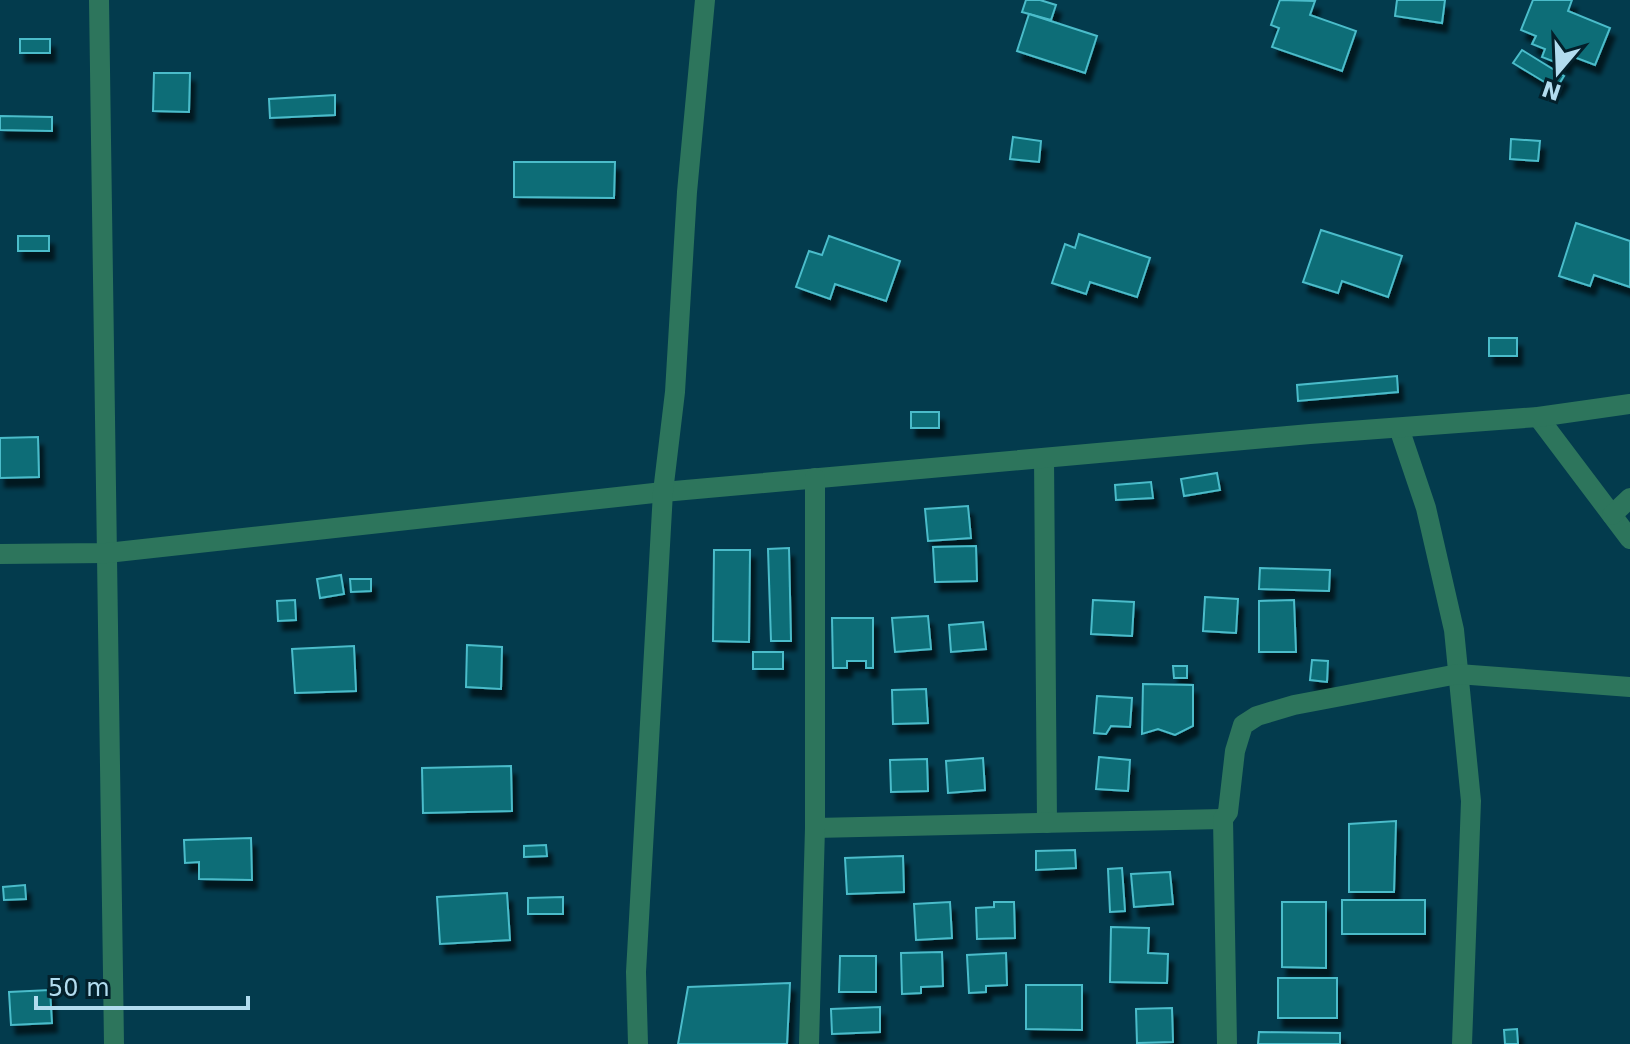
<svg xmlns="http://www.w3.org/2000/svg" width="1630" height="1044" viewBox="0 0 1630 1044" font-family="'DejaVu Sans',sans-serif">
<defs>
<filter id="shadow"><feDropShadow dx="5" dy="9" stdDeviation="2" flood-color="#0009"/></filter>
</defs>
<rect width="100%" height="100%" fill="#033b4d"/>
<g fill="#086d77" stroke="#4bbcca" stroke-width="2" filter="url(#shadow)">
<path d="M1026 0H1040L1056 5 1051 20 1022 12Z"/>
<path d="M1280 0 1315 1 1310 15 1356 31 1342 71 1272 47 1279 28 1271 25Z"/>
<path d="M1397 0H1445L1442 23 1395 16Z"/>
<path d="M1533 0H1572L1568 11 1610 28 1595 65 1569 55 1565 66 1542 57 1545 49 1532 44 1536 36 1521 30Z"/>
<path d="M1029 14 1097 36 1085 73 1017 51Z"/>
<rect x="20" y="39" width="30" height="14"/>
<path d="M1522 50 1564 76 1556 89 1513 63Z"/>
<path d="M154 73H190L189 112 153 111Z"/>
<path d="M335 95V115L270 118 269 99Z"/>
<path d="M0 116 52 117V131L0 130Z"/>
<path d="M1013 137 1041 141 1039 162 1010 159Z"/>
<path d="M1511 139 1540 141 1538 161 1510 159Z"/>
<path d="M514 162H615L614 198 514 197Z"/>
<path d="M1576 223 1630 241V287L1594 275 1590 286 1559 276Z"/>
<path d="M1321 230 1402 256 1388 297 1342 281 1338 293 1303 282Z"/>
<path d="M1079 234 1150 258 1137 297 1090 282 1086 294 1052 283 1065 244 1075 248Z"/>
<rect x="18" y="236" width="31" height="15"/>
<path d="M829 236 900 261 886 301 835 284 830 299 796 287 809 251 822 255Z"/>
<rect x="1489" y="338" width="28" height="18"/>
<path d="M1397 376 1398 392 1298 401 1297 385Z"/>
<rect x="911" y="412" width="28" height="16"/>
<path d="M38 437 39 477 0 478V438Z"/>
<path d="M1217 473 1220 490 1184 496 1181 479Z"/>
<path d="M1151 482 1153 498 1116 500 1115 485Z"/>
<path d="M968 506 971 538 928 541 925 509Z"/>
<path d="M976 546 977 581 935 582 933 547Z"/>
<path d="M789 548 791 641H771L768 549Z"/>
<path d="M714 550H750L749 642 713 641Z"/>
<path d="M1260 568 1330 570 1329 591 1259 589Z"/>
<path d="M341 575 344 594 320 598 317 579Z"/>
<path d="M350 579H371V591L351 592Z"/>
<path d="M1205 597 1238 599 1236 633 1203 631Z"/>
<path d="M295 600 296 620 278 621 277 601Z"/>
<path d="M1093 600 1134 602 1132 636 1091 634Z"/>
<path d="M1294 600 1296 652H1259V601Z"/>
<path d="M928 616 931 649 895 652 892 618Z"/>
<path d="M832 618H873V668H866V661H847V668H833Z"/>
<path d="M983 622 986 649 951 652 949 625Z"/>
<path d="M467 645 502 647 501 689 466 687Z"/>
<path d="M354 646 356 691 295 693 292 649Z"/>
<rect x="753" y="652" width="30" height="17"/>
<path d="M1312 660 1328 661 1327 682 1310 680Z"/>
<path d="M1173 666H1187V678H1174Z"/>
<path d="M1143 684 1193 685V726L1175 735 1158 729 1142 734Z"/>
<path d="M926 689 928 723 893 724 892 690Z"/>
<path d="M1097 696 1132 698 1130 727 1111 726 1106 734 1094 733Z"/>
<path d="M1099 757 1130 760 1128 791 1096 789Z"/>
<path d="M983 758 985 790 948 793 946 761Z"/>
<path d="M927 759 928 791 891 792 890 760Z"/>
<path d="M511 766 512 811 423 813 422 768Z"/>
<path d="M1396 821 1394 892H1349V824Z"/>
<path d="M251 838 252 880 199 879V862L185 863 184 840Z"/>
<path d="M546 845 547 856 524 857V846Z"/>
<path d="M1075 850 1076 868 1036 870V851Z"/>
<path d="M903 856 904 892 847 894 845 858Z"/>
<path d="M1122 868 1125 911 1110 912 1108 869Z"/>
<path d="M1170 872 1173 904 1134 907 1131 874Z"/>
<path d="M25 885 26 899 4 900 3 887Z"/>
<path d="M507 893 510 940 440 944 437 897Z"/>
<path d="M563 897V914H528V898Z"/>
<rect x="1342" y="900" width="83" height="34"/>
<path d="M950 902 952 938 916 940 914 904Z"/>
<path d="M994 902H1014L1015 938 977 939 976 908 994 907Z"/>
<path d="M1282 902H1326V968L1282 967Z"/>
<path d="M1111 927 1149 928 1148 953 1168 954 1167 983 1110 982Z"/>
<path d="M942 952 943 986 921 987V993L902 994 901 953Z"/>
<path d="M1006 953 1007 985 986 986V992L969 993 967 955Z"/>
<path d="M840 956H876V992H839Z"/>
<rect x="1278" y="978" width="59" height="40"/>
<path d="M790 983 787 1044H678L688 987Z"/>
<path d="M1026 985H1082V1030L1026 1029Z"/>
<path d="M50 990 52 1023 11 1025 9 992Z"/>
<path d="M880 1007V1032L832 1034 831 1009Z"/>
<path d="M1172 1008 1173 1042 1137 1043 1136 1009Z"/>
<path d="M1517 1029 1518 1044H1505L1504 1030Z"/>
<path d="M1259 1032 1340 1033V1044H1258Z"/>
</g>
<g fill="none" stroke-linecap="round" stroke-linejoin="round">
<g stroke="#2d755c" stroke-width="20">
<path d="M99 0 114 1044"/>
<path d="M1538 417 1630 539"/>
<path d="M1399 428 1426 508 1454 630 1471 801 1462 1044"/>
<path d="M1044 458 1047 823"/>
<path d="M1612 515 1630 498"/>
<path d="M0 554 107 553 663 492 1310 434 1538 417 1630 404"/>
<path d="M815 828 1223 819"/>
<path d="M638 1044 636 972 663 492 675 392 687 192 705 0"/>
<path d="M809 1044 815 828V478"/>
<path d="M1227 1044 1223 819 1228 812 1235 751 1243 725 1257 716 1294 705 1458 674 1630 687"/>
</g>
</g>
<g transform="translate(1558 72) rotate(199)" stroke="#03202b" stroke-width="6" paint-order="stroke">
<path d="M0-6L14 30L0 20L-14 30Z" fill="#b2dcef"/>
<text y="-12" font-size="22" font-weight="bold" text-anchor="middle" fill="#b2dcef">N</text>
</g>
<path d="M36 996v12h212v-12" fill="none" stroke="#b2dcef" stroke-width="4"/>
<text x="48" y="996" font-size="24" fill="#b2dcef" stroke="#03202b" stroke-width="6" paint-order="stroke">50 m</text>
</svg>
